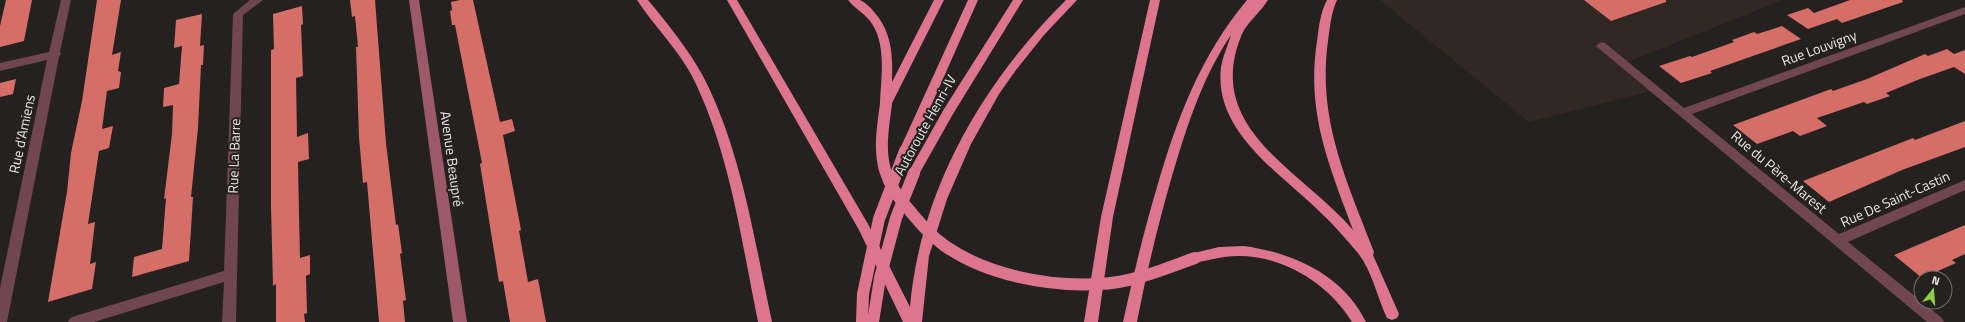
<svg xmlns="http://www.w3.org/2000/svg" width="1965" height="322" viewBox="0 0 1965 322" font-family="'Titillium Web',sans-serif">
<rect width="100%" height="100%" fill="#242120"/>
<path fill="#312824" d="M1380 0H1783L1623 64 1654 90 1529 122Z"/>
<g fill="#d46e67">
<path d="M6 0H32L24 41 0 47V26Z"/>
<path d="M97 0H121L112 55 121 52 118 71 121 72 119 88 107 91 102 129 113 126 109 148 99 151 88 224 95 222 90 264 96 262 92 289 48 302 67 192 71 153 82 101Z"/>
<path d="M350 0H375L386 143 396 225 398 224 402 253 400 254 406 300 403 301 405 322H379L367 182 363 183 359 137 356 47H358L355 16 352 17Z"/>
<path d="M460 0H473L500 122 512 119 515 131 503 135 521 230 519 231 528 282 538 279 546 322H510L503 281 499 282 480 164 482 163 455 25H452L450 11 452 10 451 2Z"/>
<path d="M1584 0H1666V2L1611 21Z"/>
<path d="M1850 0H1902L1903 2 1842 23 1837 19 1808 29 1787 15 1808 8 1814 13Z"/>
<path d="M302 6 303 24 301 25 303 76 296 78 297 137 308 133 309 159 298 162 299 214 300 258 310 255V274L306 276 307 313 304 314 305 322H276V284L273 286 271 206V50L274 49 273 14Z"/>
<path d="M202 14 200 46 204 45 203 65H201L198 128 191 197H193L189 261 132 277 134 257 162 249 166 198 164 199 172 134 173 105 163 107 164 88 179 84 182 46 174 48 176 20Z"/>
<path d="M1782 26 1801 39 1710 71 1712 73 1681 83 1659 66 1690 56 1692 57 1734 42 1732 40 1754 32 1757 34Z"/>
<path d="M1947 49 1954 54 1965 50V74L1954 67 1920 79 1886 93 1890 96 1867 104 1864 102 1817 118 1827 126 1800 136 1793 131 1757 144 1733 125 1831 89 1833 91 1867 79 1925 54 1928 56Z"/>
<path d="M16 79 13 94 0 97V83Z"/>
<path d="M1965 121V147L1902 170 1829 202 1803 181 1913 138 1915 140Z"/>
<path d="M1965 225V254L1952 260 1956 263 1922 278 1894 255Z"/>
</g>
<g fill="none" stroke-linecap="round" stroke-linejoin="round">
<g fill="#70464f" fill-rule="evenodd">
<path d="M61 0H71L60 52 61 54 59 57 7 322H0V288L47 60 0 71V63L49 52Z"/>
<path d="M250 0H263L243 15 236 322H222L224 282 94 322H68L70 318 75 316 224 271 233 14Z"/>
<path d="M1965 7V14L1692 114 1839 234 1965 180V190L1848 242 1942 318 1944 322H1927L1596 46 1601 42 1605 43 1684 108Z"/>
</g>
<path fill="#9c5a68" fill-rule="evenodd" d="M409 0H419L467 322H453Z"/>
<g fill="#dc758d" fill-rule="evenodd">
<path d="M637 0H648C668 24 688 49 703 76 742 152 754 239 772 322H758C741 239 730 152 692 76 677 48 654 26 637 0Z"/>
<path d="M727 0H737L868 224 910 307C920 190 983 82 1066 0H1077L1044 35 1016 70 999 94 971 144 947 199 929 256 922 322H903L859 230Z"/>
<path d="M848 0C851 0 857 0 860 0 866 3 871 8 875 13 892 33 893 56 892 82L934 0H944L890 107 886 108 880 104C881 78 887 43 870 21 864 13 854 8 848 0Z"/>
<path d="M968 0H978L911 151 909 154H901L899 151Z"/>
<path d="M1013 0H1023L953 114 918 176H910L908 173 944 109Z"/>
<path d="M1150 0H1160L1113 217 1098 322H1084L1101 217Z"/>
<path d="M1247 0H1268C1261 12 1248 21 1242 34 1202 129 1302 170 1353 230 1329 165 1306 113 1317 41 1319 27 1320 13 1327 0H1337C1331 13 1330 27 1328 41 1317 120 1347 181 1374 252L1373 255 1399 314 1397 318 1392 320 1387 318C1377 297 1372 270 1357 252 1345 238 1333 224 1320 212 1280 173 1213 131 1221 67 1223 56 1228 45 1231 35 1201 79 1185 132 1170 183 1157 229 1146 275 1137 322H1123C1133 276 1144 231 1157 187 1177 118 1201 55 1247 0Z"/>
<path d="M1244 246C1294 253 1343 275 1366 322H1352C1329 284 1283 255 1237 256 1223 256 1209 260 1195 263L1190 262 1189 258 1190 254 1219 247Z"/>
</g>
<g stroke="#dc758d" stroke-width="12">
<path d="M886 104C883 126 879 149 885 170 890 187 899 199 910 211 921 224 931 236 945 246 987 275 1048 287 1099 284 1132 283 1164 269 1195 258"/>
<path d="M862 322 863 294 879 219 905 151"/>
<path d="M873 322 880 278 896 218 914 173"/>
</g>
</g>
<g text-anchor="middle" stroke-width="4" stroke-linejoin="round" paint-order="stroke">
<g font-size="14" fill="#eae8e6" stroke="#242120">
<text transform="translate(1819 48) rotate(-20)" y="5">Rue Louvigny</text>
<text transform="translate(925 125) rotate(-61)" y="5">Autoroute Henri-IV</text>
<text transform="translate(22 134) rotate(-78)" y="5">Rue d'Amiens</text>
<text transform="translate(234 156) rotate(-88)" y="5">Rue La Barre</text>
<text transform="translate(452 159) rotate(82)" y="5">Avenue Beaupré</text>
<text transform="translate(1779 172) rotate(40)" y="5">Rue du Père-Marest</text>
<text transform="translate(1895 199) rotate(-24)" y="5">Rue De Saint-Castin</text>
</g>
</g>
<g transform="translate(1933 290) rotate(17)"><circle r="19" fill="#242120" stroke="#73716f"/>
<path d="M0-3L7 15L0 10L-7 15Z" fill="#8dce44"/>
<text y="-6" font-size="11" font-weight="bold" text-anchor="middle" fill="#eae8e6">N</text>
</g>
</svg>
